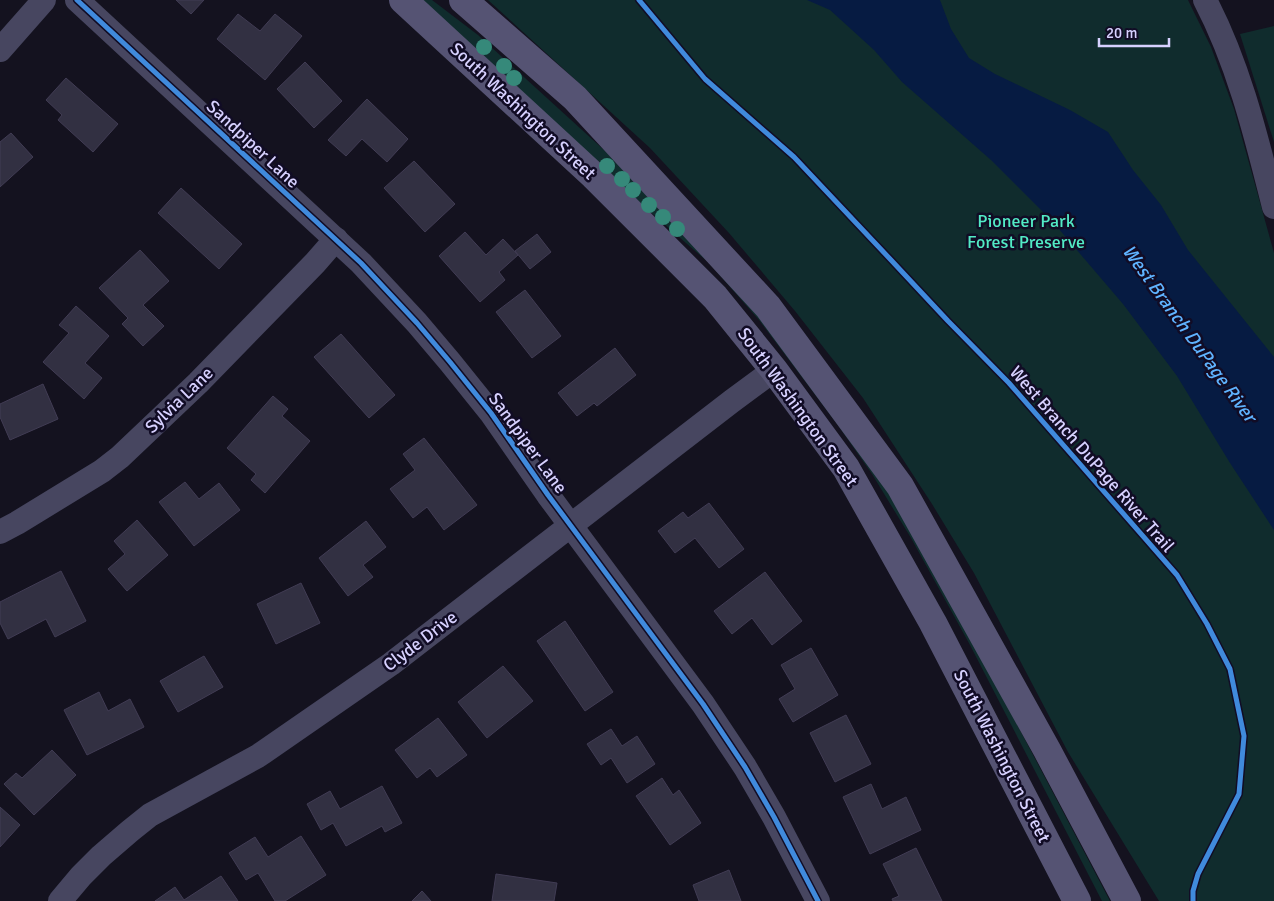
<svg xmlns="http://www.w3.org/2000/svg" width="1274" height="901" viewBox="0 0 1274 901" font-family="Signika,sans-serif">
<rect width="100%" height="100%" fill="#14121f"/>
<g fill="#102c2d">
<path d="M420 0H432L478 35 627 171 733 282 875 469 933 565 1110 901H1102L970 645 911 538 872 474 837 424 759 320 709 263 633 197Z"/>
<path d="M488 0H1188L1211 47 1234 109 1274 253V901H1159L1068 752 974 573 932 504 863 398 795 311 729 233 650 148Z"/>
<path d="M1274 26V142L1240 34Z"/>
</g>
<path fill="#061b42" d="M807 0H940L951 29 969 58 995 74 1070 110 1108 132 1133 170 1161 205 1188 250 1274 357V530L1230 463 1177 376 1123 304 1052 221 991 160 902 82 874 50 830 10Z"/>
<g fill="#323042" stroke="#413c54">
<path d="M176 0H204L191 14Z"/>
<path d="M238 14 260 31 275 14 302 36 265 80 217 39Z"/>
<path d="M305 62 342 101 314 128 277 89Z"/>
<path d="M66 78 118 124 93 152 58 120 62 115 46 100Z"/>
<path d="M367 99 408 139 387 162 362 139 346 156 328 140Z"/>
<path d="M11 133 33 157 0 187V142Z"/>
<path d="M414 161 455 204 425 232 384 188Z"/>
<path d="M181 188 242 244 219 269 158 213Z"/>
<path d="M465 232 486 255 503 239 518 255 499 272 505 280 480 302 439 256Z"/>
<path d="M537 234 551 252 530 269 515 251Z"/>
<path d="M140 250 169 281 143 305 164 326 143 346 122 324 128 318 99 288Z"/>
<path d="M525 290 561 336 532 358 496 312Z"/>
<path d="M76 306 109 336 85 363 102 378 84 399 43 362 69 333 59 325Z"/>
<path d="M341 334 395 395 369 418 314 357Z"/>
<path d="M615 348 636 375 597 406 594 403 577 416 558 393Z"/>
<path d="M43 384 58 419 10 440 0 417V404Z"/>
<path d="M273 396 288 409 282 416 310 441 265 493 251 480 256 474 227 448Z"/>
<path d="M424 438 477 505 444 530 427 507 413 518 390 489 415 470 403 454Z"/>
<path d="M185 482 199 499 219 483 240 510 194 546 159 502Z"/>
<path d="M709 503 744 549 719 568 695 538 675 553 658 531 683 512 688 518Z"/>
<path d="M137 520 168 555 127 591 108 569 125 554 114 541Z"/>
<path d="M366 521 386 547 363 565 373 577 348 596 319 558Z"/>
<path d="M61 571 86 621 55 637 46 619 8 639 0 623V602Z"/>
<path d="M765 572 802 621 772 645 752 618 732 634 714 611Z"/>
<path d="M301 583 320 623 276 644 257 604Z"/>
<path d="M565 621 613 692 585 711 537 641Z"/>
<path d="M811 648 838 695 793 722 779 699 795 689 781 665Z"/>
<path d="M204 656 223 687 178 712 160 681Z"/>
<path d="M503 666 533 701 487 738 458 702Z"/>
<path d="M99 692 108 711 130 699 144 727 87 755 64 710Z"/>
<path d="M846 715 871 764 835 782 810 733Z"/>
<path d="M438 718 467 755 437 777 430 768 417 778 395 750Z"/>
<path d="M611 729 622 746 637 736 655 764 627 783 611 758 601 765 587 744Z"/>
<path d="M52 750 76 775 34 815 4 784 16 773 22 778Z"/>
<path d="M662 778 673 795 679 790 701 823 670 845 636 796Z"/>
<path d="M871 784 882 809 906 797 921 830 870 854 843 797Z"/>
<path d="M382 786 402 823 385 832 382 826 346 846 333 823 321 830 307 804 330 791 340 809Z"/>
<path d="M0 807 20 825 0 847Z"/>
<path d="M301 836 326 875 285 901H275L258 873 246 880 229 853 255 837 268 857Z"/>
<path d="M916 848 942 901H893L892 899 899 896 883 864Z"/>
<path d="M729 870 741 901H699L693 885Z"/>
<path d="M496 874 557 883 554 901H492Z"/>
<path d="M221 876 238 901H155L175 887 184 900Z"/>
<path d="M422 891 431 901H412Z"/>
</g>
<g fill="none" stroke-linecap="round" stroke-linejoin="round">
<g stroke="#474660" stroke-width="24">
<path d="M77 0 361 263 417 323 450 362 491 413 548 495 703 704 745 767 774 817 818 901"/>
<path d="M1205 0C1239 65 1256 136 1274 207"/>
<path d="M0 50 44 0"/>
<path d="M0 532 17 523 102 471 120 457 198 383 315 263 336 239"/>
<path d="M60 901 81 876 101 856 130 831 150 815 258 756 391 664 732 401 774 370"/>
</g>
<g stroke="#555373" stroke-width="28">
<path d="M403 0 594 176 715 297 774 370 846 468 933 623 1077 901"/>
<path d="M463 0 575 98 768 307 900 486 1047 750 1127 901"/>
</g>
<defs>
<g id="cycleway">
<path d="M77 0 361 263 417 323 450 362 491 413 548 495 703 704 745 767 774 817 818 901"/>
<path d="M639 0 705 79 794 157 891 260 948 321 1009 383 1177 575 1207 624 1230 669 1244 736 1239 794 1198 874 1193 891V901"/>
</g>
</defs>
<use href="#cycleway" stroke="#110c25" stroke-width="8"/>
<use href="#cycleway" stroke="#408adc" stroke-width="5"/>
</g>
<g fill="#36897a">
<circle cx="484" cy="47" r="8"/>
<circle cx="504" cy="66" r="8"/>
<circle cx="514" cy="78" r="8"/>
<circle cx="607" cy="166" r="8"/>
<circle cx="622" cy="179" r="8"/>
<circle cx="633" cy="190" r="8"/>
<circle cx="649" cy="205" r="8"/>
<circle cx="663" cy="217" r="8"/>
<circle cx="677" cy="229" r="8"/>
</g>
<g text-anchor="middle" stroke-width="5" stroke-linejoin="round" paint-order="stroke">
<g font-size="18" fill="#d7d1ff" stroke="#110c25">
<text transform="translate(523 111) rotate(43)" y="6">South Washington Street</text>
<text transform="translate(253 144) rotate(43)" y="6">Sandpiper Lane</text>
<text transform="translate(179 400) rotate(-44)" y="6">Sylvia Lane</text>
<text transform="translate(798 407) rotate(54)" y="6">South Washington Street</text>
<text transform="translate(528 443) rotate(54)" y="6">Sandpiper Lane</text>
<text transform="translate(1092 459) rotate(49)" y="6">West Branch DuPage River Trail</text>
<text transform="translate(420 641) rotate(-37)" y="6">Clyde Drive</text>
<text transform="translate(1002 756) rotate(63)" y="6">South Washington Street</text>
</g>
<g font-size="18" fill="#52eac5" stroke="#110c25">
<text x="1026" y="227">Pioneer Park<tspan x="1026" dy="21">Forest Preserve</tspan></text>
</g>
<g font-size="19" font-style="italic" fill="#5fb3ff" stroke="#110c25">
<text transform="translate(1190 333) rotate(54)" y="7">West Branch DuPage River</text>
</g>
</g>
<path d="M1099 38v8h70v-8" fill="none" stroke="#d7d1ff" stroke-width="2.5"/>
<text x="1106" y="38" font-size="15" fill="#d7d1ff" stroke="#110c25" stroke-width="4" paint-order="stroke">20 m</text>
</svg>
